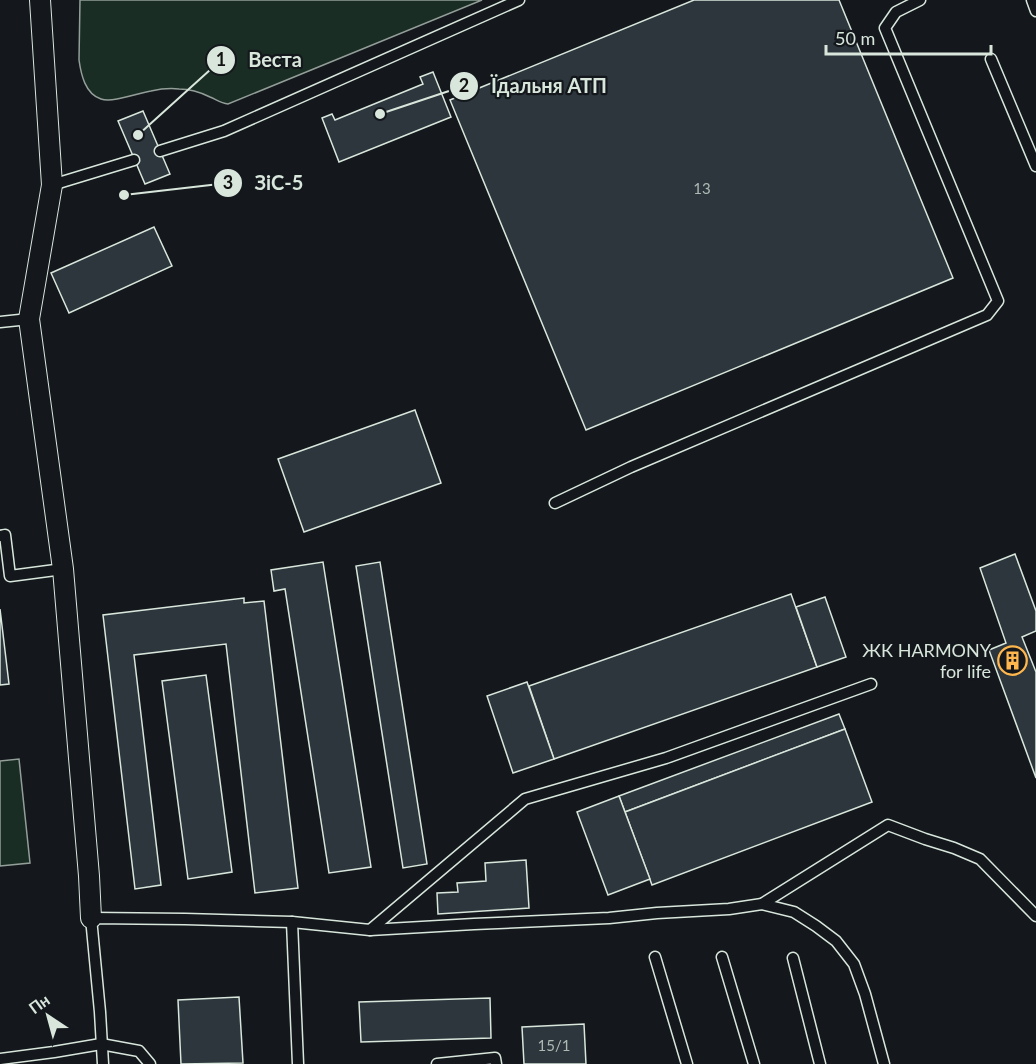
<svg xmlns="http://www.w3.org/2000/svg" width="1036" height="1064" viewBox="0 0 1036 1064" font-family="Lato,sans-serif">
<rect width="100%" height="100%" fill="#14181c"/>
<g fill="#1a2d24" stroke="#939e99" stroke-width="1.5">
<path d="M80 0H482L228 104C221 103 217 100 210 97 200 92 190 89 179 89 170 88 160 89 151 91 138 93 113 103 101 99 85 94 81 74 79 60Z"/>
<path d="M19 759 30 863 0 866V761Z"/>
</g>
<g fill="#2c363c" stroke="#d8e6dc" stroke-width="1.5">
<path d="M694 0H839L953 278 586 430 450 100Z"/>
<path d="M433 72 451 117 339 162 322 118 332 114 335 120 423 84 420 77Z"/>
<path d="M143 111 170 174 145 184 118 121Z"/>
<path d="M154 227 172 266 69 313 51 273Z"/>
<path d="M415 410 441 483 304 532 278 459Z"/>
<path d="M1015 554 1036 611V631L1022 637 1036 672V778L989 650 1006 643 980 568Z"/>
<path d="M323 562 371 867 329 873 285 589 274 591 271 570Z"/>
<path d="M380 562 427 864 403 868 356 566Z"/>
<path d="M791 594 817 667 554 759 529 686Z"/>
<path d="M825 597 846 657 817 667 796 607Z"/>
<path d="M244 598V603L264 601 298 888 255 893 226 644 134 655 161 885 135 889 103 615Z"/>
<path d="M0 609 9 684 0 685Z"/>
<path d="M206 675 232 872 188 879 162 681Z"/>
<path d="M527 682 554 759 513 773 487 696Z"/>
<path d="M839 714 845 729 625 812 619 796Z"/>
<path d="M845 729 872 802 652 885 625 812Z"/>
<path d="M619 796 650 879 608 895 577 812Z"/>
<path d="M526 860 529 908 438 914 437 893 458 892 457 883 486 881 485 863Z"/>
<path d="M239 997 243 1063 181 1064 178 1000Z"/>
<path d="M490 998 491 1038 361 1042 359 1002Z"/>
<path d="M584 1024 586 1064H524L522 1027Z"/>
</g>
<g fill="none" stroke-linecap="round" stroke-linejoin="round">
<defs>
<g id="service">
<path d="M1032 0 1036 11"/>
<path d="M991 59 1036 166"/>
<path d="M160 151 224 131 519 0"/>
<path d="M52 185 134 160"/>
<path d="M0 322 29 319"/>
<path d="M555 503 631 467 987 315 998 301 885 28 896 12 920 0"/>
<path d="M0 536 5 535 10 576 63 569"/>
<path d="M762 904 888 825 925 839 954 848 980 859 1036 916"/>
<path d="M292 922 298 1064"/>
<path d="M370 930 525 799 666 758 871 684"/>
<path d="M655 957 687 1064"/>
<path d="M722 957 754 1064"/>
<path d="M793 958 820 1064"/>
<path d="M0 1059 54 1052 101 1044 139 1051 150 1064"/>
<path d="M103 1064 100 1012 91 918 185 919 292 922 370 930 474 924 609 918 657 913 729 909 762 904 794 912 816 926 836 941 854 964 865 994 884 1064"/>
<path d="M437 1064 495 1058 496 1064"/>
</g>
<path id="minor" d="M40 0 52 185 29 319 63 569 89 876 91 918"/>
</defs>
<use href="#service" stroke="#d8e6dc" stroke-width="13"/>
<use href="#minor" stroke="#d8e6dc" stroke-width="22"/>
<use href="#service" stroke="#14181c" stroke-width="10"/>
<use href="#minor" stroke="#14181c" stroke-width="20"/>
</g>
<defs>
<symbol id="building-ring" viewBox="-11 -11 22 22"><circle r="9.5" fill="#14181c" stroke="#ffb74d" stroke-width="1.5"/><path d="M-4-6H4V6H1V3H-1V6H-4ZM-2.5-4.3h1.7v1.8h-1.7ZM.8-4.3h1.7v1.8H.8ZM-2.5-1h1.7V.8h-1.7ZM.8-1h1.7V.8H.8Z" fill="#ffb74d"/></symbol>
</defs>
<g fill-rule="evenodd">
<use href="#building-ring" x="996" y="644" width="33" height="33"/>
</g>
<g text-anchor="middle" stroke-width="4.5" stroke-linejoin="round" paint-order="stroke">
<g font-size="15" fill="#adbab4">
<text x="702" y="194">13</text>
<text x="554" y="1051">15/1</text>
</g>
<g font-size="18" fill="#d8e6dc" stroke="#14181c" text-anchor="end">
<text x="991" y="657">ЖК HARMONY<tspan x="991" dy="21">for life</tspan></text>
</g>
</g>
<path fill="none" stroke="#d8e6dc" stroke-width="2" d="M138 135L221 60M380 114L464 86M124 195L228 183"/>
<g fill="#d8e6dc" stroke="#14181c" stroke-width="2">
<circle cx="138" cy="135" r="6"/>
<circle cx="380" cy="114" r="6"/>
<circle cx="124" cy="195" r="6"/>
<circle cx="221" cy="60" r="15"/>
<circle cx="464" cy="86" r="15"/>
<circle cx="228" cy="183" r="15"/>
</g>
<g font-size="18" text-anchor="middle" font-weight="bold" fill="#111">
<text x="221" y="66">1</text>
<text x="464" y="92">2</text>
<text x="228" y="189">3</text>
</g>
<g font-size="20" text-anchor="middle" font-weight="bold" fill="#d8e6dc" stroke="#14181c" stroke-width="4.5" stroke-linejoin="round" paint-order="stroke">
<text x="275" y="67">Веста</text>
<text x="549" y="93">Їдальня АТП</text>
<text x="279" y="190">ЗіС-5</text>
</g>
<g transform="translate(48 1016) rotate(324)" stroke="#14181c" stroke-width="4.5" paint-order="stroke">
<path d="M0-4.5L10 22L0 15L-10 22Z" fill="#d8e6dc"/>
<text y="-9" font-size="16" font-weight="bold" text-anchor="middle" fill="#d8e6dc">Пн</text>
</g>
<path d="M826 45v9h165v-9" fill="none" stroke="#d8e6dc" stroke-width="3"/>
<text x="835" y="45" font-size="18" fill="#d8e6dc" stroke="#14181c" stroke-width="4.5" paint-order="stroke">50 m</text>
</svg>
